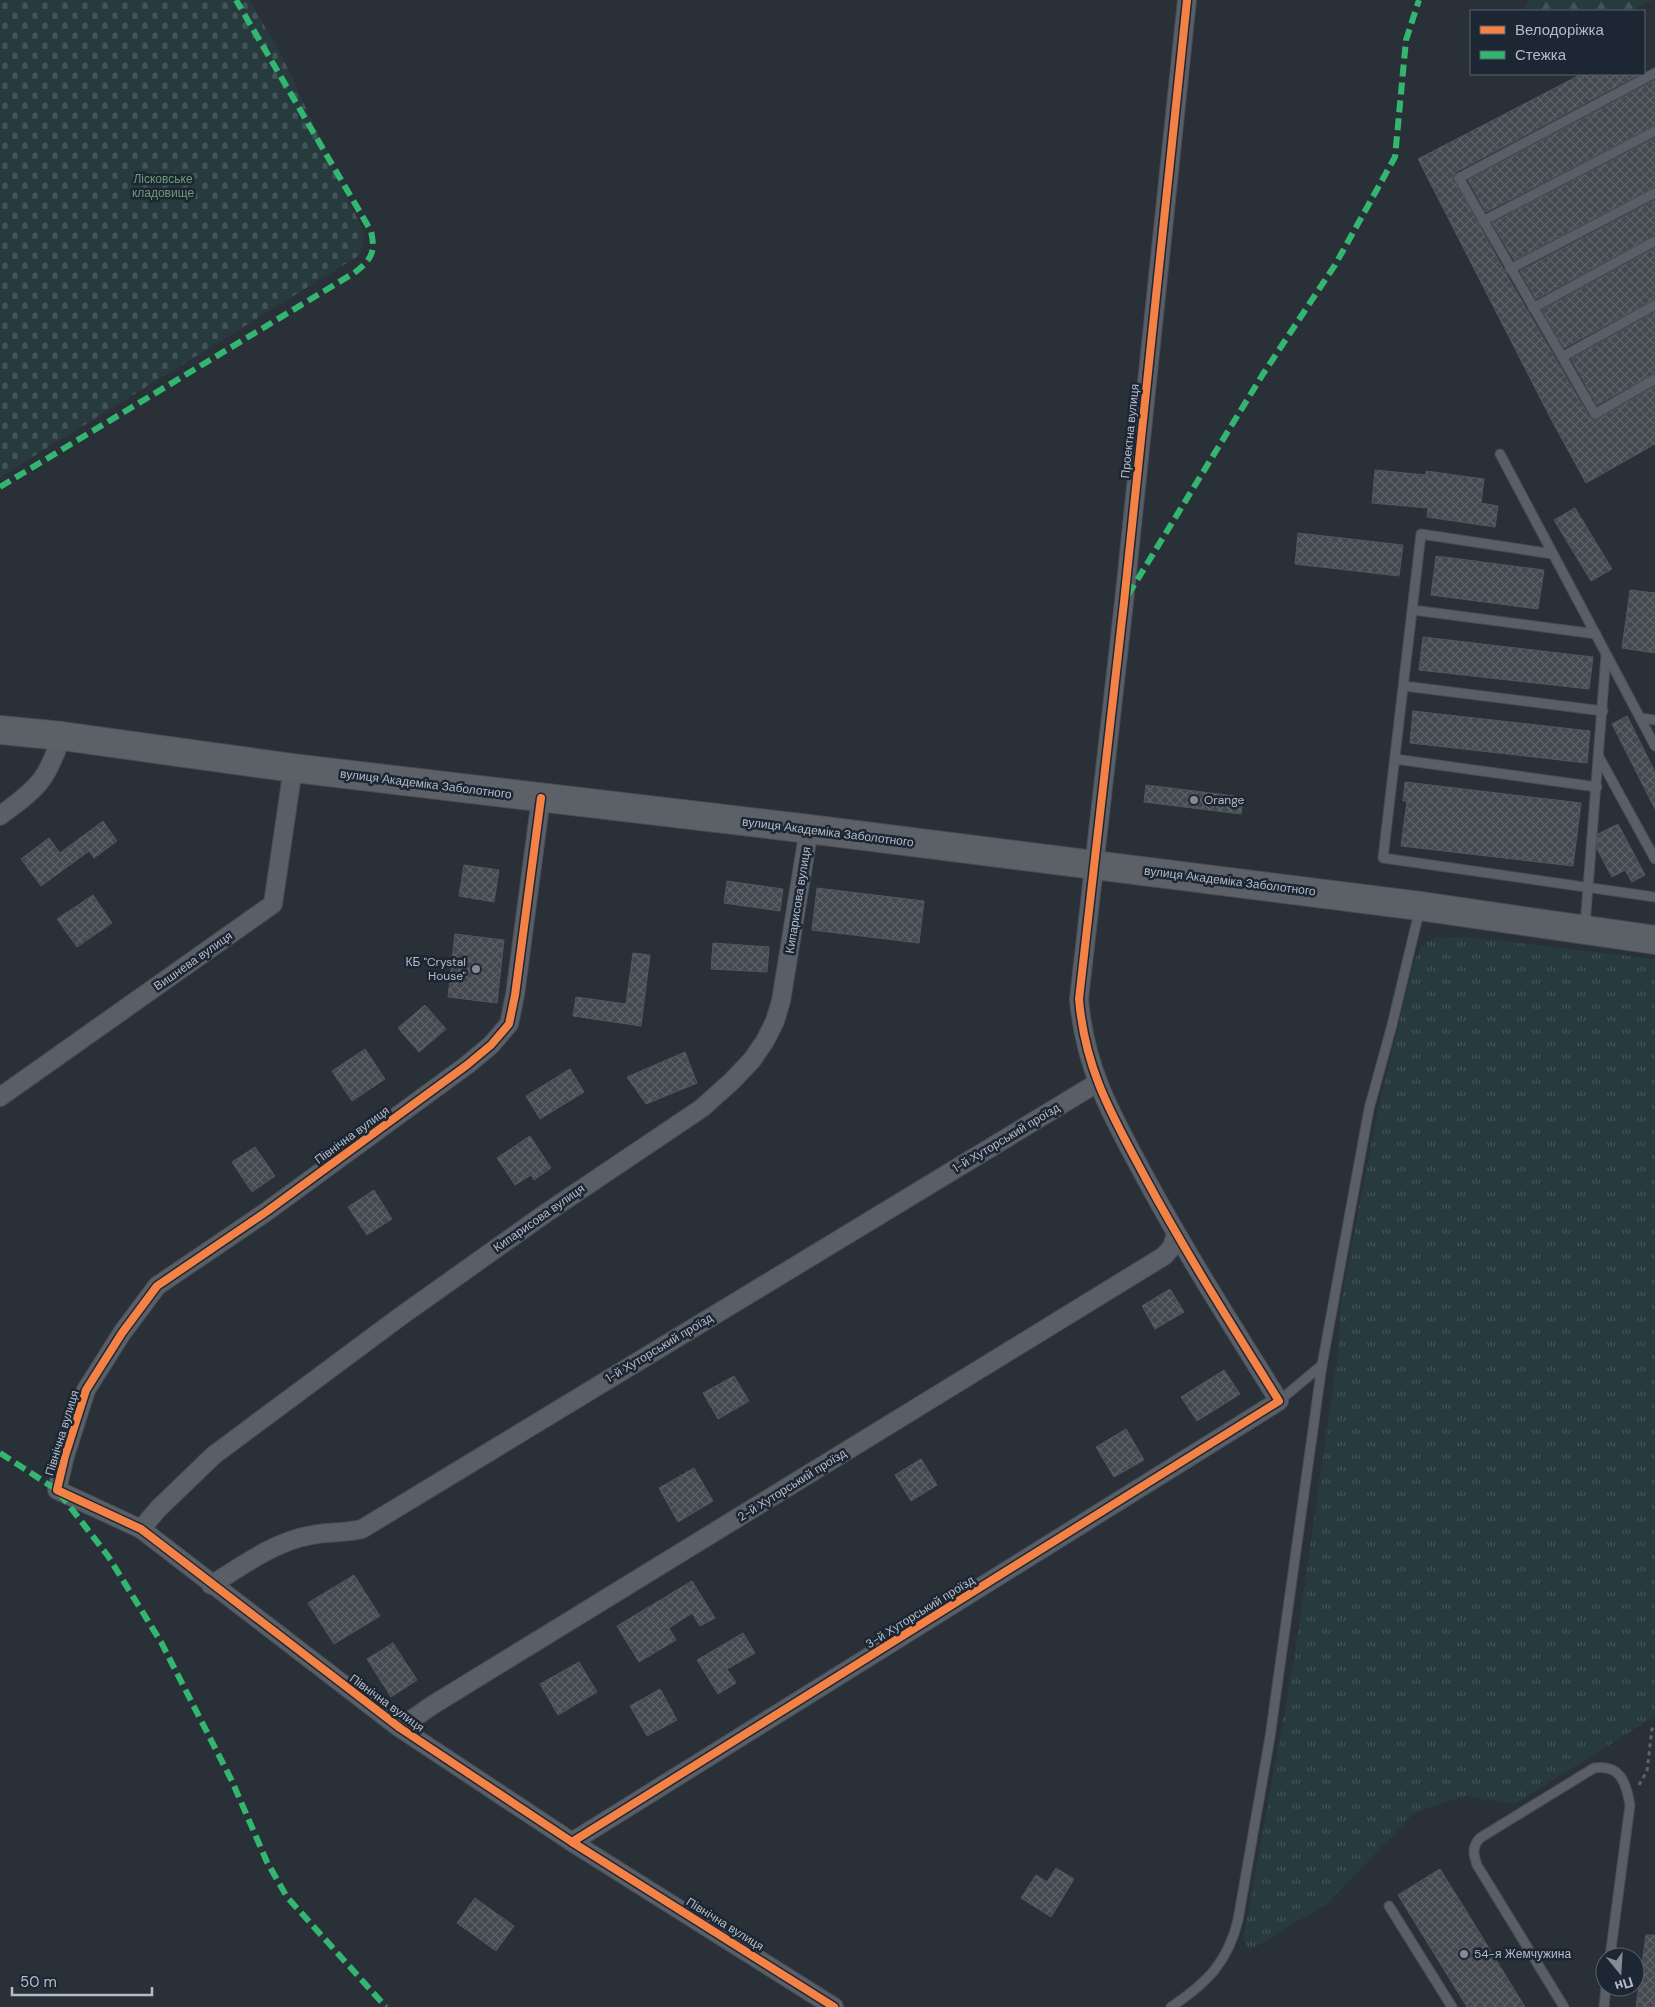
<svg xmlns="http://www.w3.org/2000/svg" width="1655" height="2007" viewBox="0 0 1655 2007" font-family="'DM Sans',sans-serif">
<defs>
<pattern id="grass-tufts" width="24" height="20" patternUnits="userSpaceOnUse" patternTransform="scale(1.25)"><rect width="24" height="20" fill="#273a3e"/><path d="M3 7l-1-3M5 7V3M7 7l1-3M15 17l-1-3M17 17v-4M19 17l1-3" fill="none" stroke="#445559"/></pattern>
<pattern id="forest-firs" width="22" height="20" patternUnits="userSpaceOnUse" patternTransform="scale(1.25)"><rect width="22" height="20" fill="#273a3e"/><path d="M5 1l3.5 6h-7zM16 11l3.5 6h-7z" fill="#445559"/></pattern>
<pattern id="cemetery-stones" width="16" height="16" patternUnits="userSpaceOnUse" patternTransform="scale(1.25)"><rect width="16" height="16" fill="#273a3e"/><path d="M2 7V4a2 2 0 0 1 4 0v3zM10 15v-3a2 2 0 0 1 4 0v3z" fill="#445559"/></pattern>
<pattern id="building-cross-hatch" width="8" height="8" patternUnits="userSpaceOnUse" patternTransform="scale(1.25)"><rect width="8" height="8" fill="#444950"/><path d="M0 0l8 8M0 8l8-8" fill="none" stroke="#5d6168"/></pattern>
</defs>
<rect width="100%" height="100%" fill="#2a3038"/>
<path fill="url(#grass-tufts)" d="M1468 937 1655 959V1716L1515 1804 1464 1796 1414 1813 1328 1903 1250 1950 1243 1941 1294 1659 1338 1352 1341 1302 1377 1114 1414 962 1421 946 1434 938Z"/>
<path fill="url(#forest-firs)" d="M1529 0H1653L1630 11H1524Z"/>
<path fill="url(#cemetery-stones)" d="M0 0H249L281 54 365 235 360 255 0 477Z"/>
<g fill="url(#building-cross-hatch)" stroke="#52575f">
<path d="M1582 74H1640L1456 172 1453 178 1505 272 1590 418 1595 420 1598 419 1655 386V444L1586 483 1551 419 1418 159Z"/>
<path d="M1655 80V125L1486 212 1468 180Z"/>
<path d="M1655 138V187L1514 260 1492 223Z"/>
<path d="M1655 200V235L1536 299 1520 271Z"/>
<path d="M1655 248V299L1564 348 1542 310Z"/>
<path d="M1655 312V373L1597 405 1571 359Z"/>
<path d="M1375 470 1426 475V471L1484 479 1481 503 1498 506 1495 527 1427 517 1428 508 1372 503Z"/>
<path d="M1575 508 1612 569 1591 581 1554 520Z"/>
<path d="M1298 533 1403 545 1399 576 1295 564Z"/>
<path d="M1436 556 1544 570 1538 609 1431 595Z"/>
<path d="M1630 590 1655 593V653L1622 648Z"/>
<path d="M1423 637 1593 657 1589 689 1419 670Z"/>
<path d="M1413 711 1590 731 1587 763 1410 743Z"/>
<path d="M1627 716 1655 772V809L1612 724Z"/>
<path d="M1405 782 1581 803 1573 866 1401 846 1407 801H1403Z"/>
<path d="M1146 785 1243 797 1241 814 1144 802Z"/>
<path d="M103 821 117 841 94 858 89 851 41 886 21 859 49 838 60 853Z"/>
<path d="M1618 824 1645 875 1632 882 1625 870 1612 877 1597 849 1598 834Z"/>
<path d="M464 865 499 870 494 902 459 896Z"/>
<path d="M727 881 783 889 780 911 724 903Z"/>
<path d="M817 888 924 901 919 943 812 930Z"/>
<path d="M93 895 112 923 77 947 57 919Z"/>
<path d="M455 934 504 940 497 1003 448 997Z"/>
<path d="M713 943 769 947 767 972 711 969Z"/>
<path d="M633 953 650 955 641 1026 573 1016 576 997 626 1004Z"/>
<path d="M425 1005 446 1029 419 1052 398 1028Z"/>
<path d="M365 1049 385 1079 352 1101 332 1071Z"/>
<path d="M685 1052 697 1083 646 1104 627 1077Z"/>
<path d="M570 1069 584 1092 540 1119 526 1096Z"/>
<path d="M530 1136 551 1168 534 1180 531 1175 515 1185 497 1158Z"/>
<path d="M255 1147 275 1176 252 1192 232 1162Z"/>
<path d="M374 1190 392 1219 367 1235 348 1207Z"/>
<path d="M1170 1289 1184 1312 1155 1329 1142 1306Z"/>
<path d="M1224 1370 1240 1394 1197 1421 1181 1397Z"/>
<path d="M734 1376 749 1401 718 1419 703 1393Z"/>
<path d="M1126 1429 1144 1460 1114 1477 1096 1447Z"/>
<path d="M921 1459 937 1485 911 1501 895 1475Z"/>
<path d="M694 1468 713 1501 678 1522 659 1488Z"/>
<path d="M354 1575 380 1616 334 1644 308 1603Z"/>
<path d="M692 1581 715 1618 700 1626 692 1613 669 1628 676 1640 639 1662 617 1626Z"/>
<path d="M743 1633 755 1653 727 1669 736 1683 718 1694 697 1660Z"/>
<path d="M393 1643 417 1680 391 1697 367 1659Z"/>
<path d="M579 1662 597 1692 558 1715 540 1684Z"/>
<path d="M660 1689 677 1720 647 1736 630 1706Z"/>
<path d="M1056 1868 1074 1879 1051 1917 1021 1898 1036 1875 1047 1882Z"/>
<path d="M1440 1869 1460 1901 1525 2007H1467L1398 1895Z"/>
<path d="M475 1898 514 1926 496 1951 457 1923Z"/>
<path d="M1646 1935H1655V2007H1636Z"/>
</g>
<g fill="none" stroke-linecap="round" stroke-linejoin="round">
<defs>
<g id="service">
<path d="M1655 73 1459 178 1595 414 1655 379"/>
<path d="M1483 221 1655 131"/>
<path d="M1510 269 1655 193"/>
<path d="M1533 308 1655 241"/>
<path d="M1562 357 1655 305"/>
<path d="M1500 454 1655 746"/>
<path d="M1553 554 1421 534 1383 858 1655 897"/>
<path d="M1413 610 1596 634"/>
<path d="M1404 686 1603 711"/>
<path d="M1641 718 1655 720"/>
<path d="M1599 757 1655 859"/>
<path d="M1395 759 1597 787"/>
<path d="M1585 926 1606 655"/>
<path d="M1279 1401 1322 1365"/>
<path d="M1389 1906 1452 2007"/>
<path d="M1171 2007C1207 1983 1228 1962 1238 1920L1270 1737 1322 1365 1369 1109 1392 1025 1420 908"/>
<path d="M1564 2007 1477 1865C1473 1853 1472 1847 1480 1838L1594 1768C1621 1764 1626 1783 1630 1805L1610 1957"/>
<path d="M1604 2007 1606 1987"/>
</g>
<g id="minor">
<path d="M541 798 515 995 509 1024 491 1045 467 1065 266 1212 157 1286 122 1333 86 1390 65 1456 57 1490 141 1529 400 1728 572 1842 834 2007"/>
<path d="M0 816C14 805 31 794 42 779 51 767 56 751 62 736"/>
<path d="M0 1097 273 904 293 768"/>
<path d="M141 1529 158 1509 214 1455 401 1316 546 1213 702 1108 732 1081 752 1060 765 1041 775 1021 781 1001 809 829"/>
<path d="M211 1585C242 1566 275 1541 312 1535 328 1532 345 1533 362 1529L1097 1083"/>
<path d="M400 1728 431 1706 1164 1256 1172 1247 1176 1234"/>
<path d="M572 1842 1279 1401C1233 1327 1187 1255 1146 1179 1113 1117 1085 1071 1079 999L1124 602 1187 0"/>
</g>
<path id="primary" d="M0 730 62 736 293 768 809 829 1420 906 1655 940"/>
</defs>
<use href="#service" stroke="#484c53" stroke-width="11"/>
<use href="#minor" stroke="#484c53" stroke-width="20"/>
<use href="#primary" stroke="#484c55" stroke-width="30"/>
<path stroke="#5d636a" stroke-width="3" stroke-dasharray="4 4" stroke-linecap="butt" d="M1639 1785 1647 1771 1652 1729 1655 1727"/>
<use href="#service" stroke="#5a5e66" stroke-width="9"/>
<use href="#minor" stroke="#5a5e66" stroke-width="18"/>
<use href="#primary" stroke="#5c6168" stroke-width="28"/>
<g stroke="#33b770" stroke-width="6" stroke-dasharray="12 6" stroke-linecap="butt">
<path d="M0 487 354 273C371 260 376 253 371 231L236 0"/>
<path d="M1128 595 1263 374 1335 265 1395 157 1406 40 1419 0"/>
<path d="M0 1453 57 1490 108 1556 161 1642 232 1781 267 1862 287 1897 386 2007"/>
</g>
<defs>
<g id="cycleway">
<path d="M541 798 515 995 509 1024 491 1045 467 1065 266 1212 157 1286 122 1333 86 1390 65 1456 57 1490 141 1529 400 1728 572 1842 834 2007"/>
<path d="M572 1842 1279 1401C1233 1327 1187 1255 1146 1179 1113 1117 1085 1071 1079 999L1124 602 1187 0"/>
</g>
</defs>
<use href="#cycleway" stroke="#1d2633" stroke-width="11"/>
<use href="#cycleway" stroke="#f48246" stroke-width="8"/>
</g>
<g fill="#848b96" stroke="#1d2633" stroke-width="2">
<circle cx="1194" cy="800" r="5"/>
<circle cx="476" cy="969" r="5"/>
<circle cx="1464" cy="1954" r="5"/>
</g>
<g text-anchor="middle" stroke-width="5" stroke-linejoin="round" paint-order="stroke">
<g font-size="12" fill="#6b9a76" stroke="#1d2633">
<text x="163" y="183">Лісковське<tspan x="163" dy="14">кладовище</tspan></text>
</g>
<g font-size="12" fill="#b4bcc9" stroke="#1d2633">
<text transform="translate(1130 431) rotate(-84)" y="4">Проектна вулиця</text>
<text transform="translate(426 784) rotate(7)" y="4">вулиця Академіка Заболотного</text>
<text transform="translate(828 832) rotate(7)" y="4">вулиця Академіка Заболотного</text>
<text transform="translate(1230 881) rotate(7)" y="4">вулиця Академіка Заболотного</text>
<text transform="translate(798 900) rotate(-81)" y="4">Кипарисова вулиця</text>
<text transform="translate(193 961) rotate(-35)" y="4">Вишнева вулиця</text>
<text transform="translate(352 1135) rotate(-36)" y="4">Північна вулиця</text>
<text transform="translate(1006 1138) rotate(-31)" y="4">1-й Хуторський проїзд</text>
<text transform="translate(539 1218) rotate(-35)" y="4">Кипарисова вулиця</text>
<text transform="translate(659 1348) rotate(-31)" y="4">1-й Хуторський проїзд</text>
<text transform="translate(62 1433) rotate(-73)" y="4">Північна вулиця</text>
<text transform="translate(792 1485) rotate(-32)" y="4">2-й Хуторський проїзд</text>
<text transform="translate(920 1612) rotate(-32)" y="4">3-й Хуторський проїзд</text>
<text transform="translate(387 1703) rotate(36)" y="4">Північна вулиця</text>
<text transform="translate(725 1924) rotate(32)" y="4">Північна вулиця</text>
</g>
<g font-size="12" fill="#b4bcc9" stroke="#1d2633" text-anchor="start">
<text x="1204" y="804">Orange</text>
<text x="466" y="966" text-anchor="end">КБ "Crystal<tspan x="466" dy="14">House"</tspan></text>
<text x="1474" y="1958">54-я Жемчужина</text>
</g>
</g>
<rect x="1470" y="10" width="175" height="65" fill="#1d2633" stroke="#59626f"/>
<rect x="1480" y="26" width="25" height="8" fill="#f48246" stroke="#59626f"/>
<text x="1515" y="35" font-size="15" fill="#b4bcc9">Велодоріжка</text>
<rect x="1480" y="51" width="25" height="8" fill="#33b770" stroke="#59626f"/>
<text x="1515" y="60" font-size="15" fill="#b4bcc9">Стежка</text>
<g transform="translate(1620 1972) rotate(162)"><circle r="24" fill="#1d2633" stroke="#59626f"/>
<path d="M0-4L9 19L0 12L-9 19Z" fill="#848b96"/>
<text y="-8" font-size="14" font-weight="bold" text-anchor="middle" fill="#b4bcc9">Пн</text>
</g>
<path d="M12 1987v8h140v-8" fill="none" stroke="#b4bcc9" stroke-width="2.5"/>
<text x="20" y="1987" font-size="15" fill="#b4bcc9" stroke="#1d2633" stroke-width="4" paint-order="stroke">50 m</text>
</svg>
